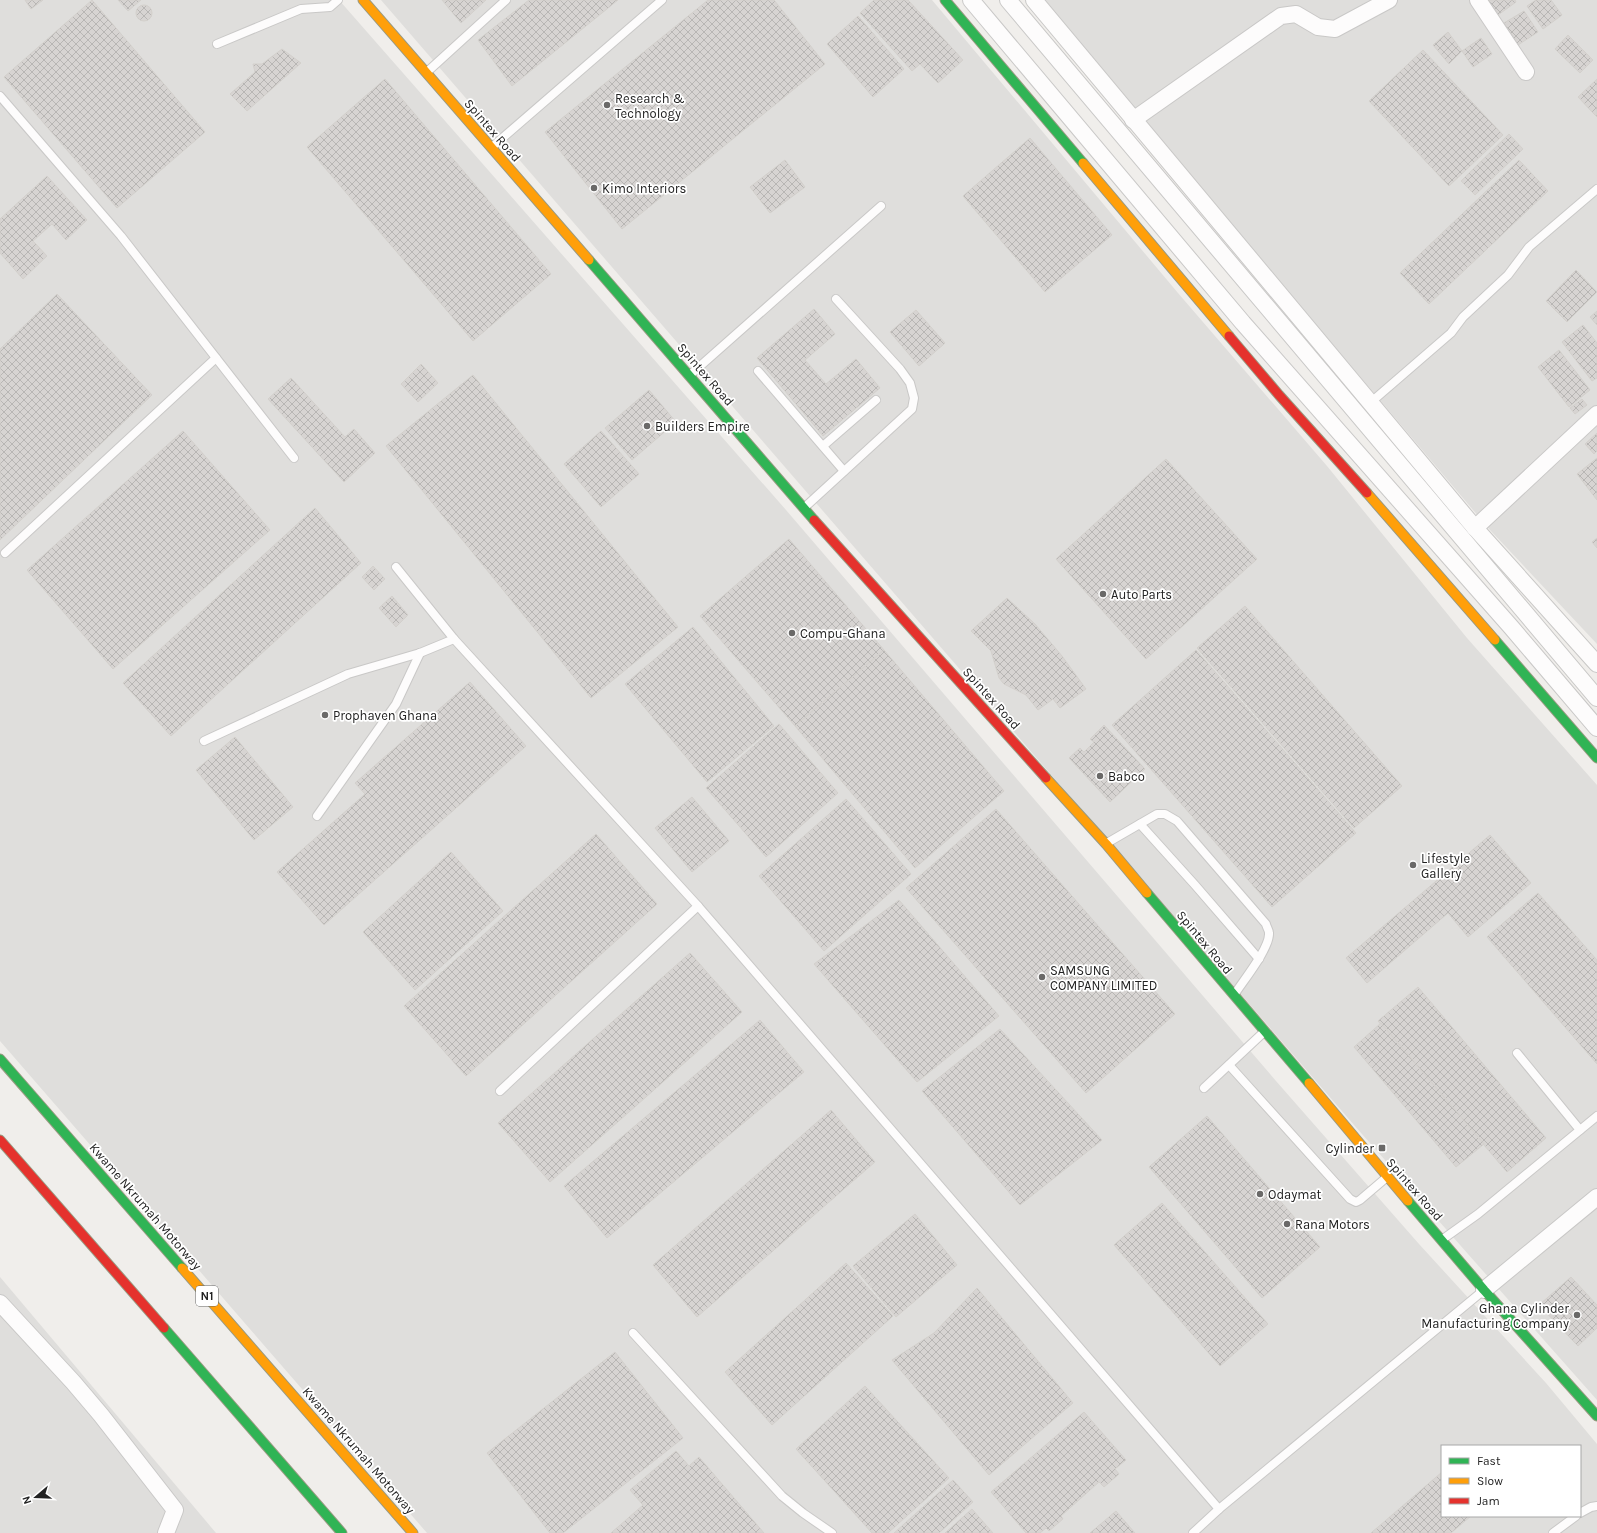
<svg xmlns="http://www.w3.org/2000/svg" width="1597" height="1533" viewBox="0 0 1597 1533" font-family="Karla,sans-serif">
<defs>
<pattern id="building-cross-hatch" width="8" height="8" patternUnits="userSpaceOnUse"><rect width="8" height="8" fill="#d7d4d2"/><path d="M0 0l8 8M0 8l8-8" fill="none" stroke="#b8b6b4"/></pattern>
</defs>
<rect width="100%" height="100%" fill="#f0eeeb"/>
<g fill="#dfdedc" fill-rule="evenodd">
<path d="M0 0H339L786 510 1276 1081 1419 1244 1546 1383 1597 1444V1533H427L0 1041ZM1442 1446H1580V1516H1442Z"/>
<path d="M381 0H932L1178 293 1327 466 1467 638 1597 785V1400L1354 1125Z"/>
<path d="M1045 0H1597V644L1490 530 1163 144Z"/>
<path d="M0 1277 216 1533H0Z"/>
</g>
<g fill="url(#building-cross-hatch)" stroke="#d3d0cc">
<path d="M25 0H43L31 9Z"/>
<path d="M92 0 205 132 117 208 4 77Z"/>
<path d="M118 0H141L128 11Z"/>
<path d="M442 0H486L461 23Z"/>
<path d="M529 0H618L512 86 478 40Z"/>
<path d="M708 0H774L825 64 622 229 545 132Z"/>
<path d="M874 0H908L963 60 938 83 920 64 912 71 860 13Z"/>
<path d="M1488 0H1515L1516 2 1498 15Z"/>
<path d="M1536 0H1551L1562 15 1543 29 1527 6Z"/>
<circle cx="144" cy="13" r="8"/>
<path d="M1524 11 1538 32 1518 45 1504 23Z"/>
<path d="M858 16 904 69 873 97 827 44Z"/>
<path d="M1448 32 1462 51 1449 64 1433 45Z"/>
<path d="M1568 35 1593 60 1580 73 1555 49Z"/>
<path d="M1481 38 1492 54 1473 67 1462 51Z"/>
<path d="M282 49 301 63 247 111 230 94 255 72 253 64H262Z"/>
<path d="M1423 50 1503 135 1449 186 1369 101Z"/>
<path d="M385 79 551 274 473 341 307 147Z"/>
<path d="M1597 79V117L1578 97Z"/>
<path d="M1509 134 1523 149 1475 195 1461 181Z"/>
<path d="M1030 138 1112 235 1045 292 963 196Z"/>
<path d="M785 160 805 187 770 213 750 187Z"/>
<path d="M1519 160 1548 191 1429 304 1400 273Z"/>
<path d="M47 176 87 220 66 240 52 224 33 241 47 256 23 279 0 253V219Z"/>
<path d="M1576 270 1597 292 1567 322 1546 301Z"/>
<path d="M57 294 152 395 0 540V349Z"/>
<path d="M814 309 835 334 805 360 826 384 856 359 880 388 823 436 757 358Z"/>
<path d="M916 310 945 343 919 366 890 332Z"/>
<path d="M1597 311V325L1590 317Z"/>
<path d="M1583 325 1597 343V378L1592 381 1562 342Z"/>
<path d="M1559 350 1590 390 1569 407 1538 367Z"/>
<path d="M421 364 438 383 418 402 401 384Z"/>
<path d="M473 375 678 627 591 698 386 446Z"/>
<path d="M291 378 345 437 354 429 375 453 344 482 268 399Z"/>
<path d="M649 390 676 422 632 460 605 428Z"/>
<path d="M1582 399 1587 405 1575 414 1570 408Z"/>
<path d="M183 431 270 530 113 669 27 570Z"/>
<path d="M601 431 639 474 601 507 564 464Z"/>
<path d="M1597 433V451L1594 454 1585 444Z"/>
<path d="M1597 458V500L1577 474Z"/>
<path d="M1166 459 1257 559 1146 659 1056 559Z"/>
<path d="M315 508 361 563 171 736 123 683Z"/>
<path d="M1597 538V548L1592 542Z"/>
<path d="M789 539 884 650 795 726 700 616Z"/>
<path d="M373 566 385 579 374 590 362 577Z"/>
<path d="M392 596 408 615 396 627 379 608Z"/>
<path d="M1007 598 1035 624 1062 656 1086 689 1060 708 1053 699 1038 710 1026 695 1004 684 999 678 991 651 971 631Z"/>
<path d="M1245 606 1402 786 1354 828 1197 648Z"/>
<path d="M693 627 774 726 707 782 625 684Z"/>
<path d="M884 650 1004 791 915 868 795 726Z"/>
<path d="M1196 650 1356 833 1272 907 1112 725Z"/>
<path d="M470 682 526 746 324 925 277 872 365 794 355 783Z"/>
<path d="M779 724 838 793 766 857 706 788Z"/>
<path d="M1104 725 1145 769 1110 802 1069 758 1080 748 1084 752 1094 742 1090 739Z"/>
<path d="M235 737 293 807 254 840 196 770Z"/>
<path d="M692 797 729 841 692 872 655 828Z"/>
<path d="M846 799 911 874 824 951 759 876Z"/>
<path d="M996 809 1175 1014 1086 1093 906 888Z"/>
<path d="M596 834 657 904 466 1076 404 1006Z"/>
<path d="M1490 835 1531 883 1468 937 1448 913 1367 983 1346 958Z"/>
<path d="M451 852 503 911 415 990 363 932Z"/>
<path d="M1538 893 1597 960V1064L1487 937Z"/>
<path d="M899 900 999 1016 917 1082 814 964Z"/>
<path d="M690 953 742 1012 550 1182 498 1123Z"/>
<path d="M1418 987 1546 1138 1507 1172 1378 1021Z"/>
<path d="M760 1020 804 1072 607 1238 564 1186Z"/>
<path d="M1381 1023 1484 1144 1456 1167 1354 1047Z"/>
<path d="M1000 1029 1102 1140 1020 1205 922 1091Z"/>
<path d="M831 1110 875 1162 697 1317 653 1265Z"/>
<path d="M1207 1116 1320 1247 1262 1298 1149 1167Z"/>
<path d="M1162 1203 1268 1324 1220 1366 1114 1245Z"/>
<path d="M915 1214 957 1265 896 1317 853 1266Z"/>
<path d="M846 1263 893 1316 772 1425 725 1372Z"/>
<path d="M1571 1277 1597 1305V1328L1578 1346 1539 1305Z"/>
<path d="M977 1288 1073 1403 989 1475 892 1360 934 1333Z"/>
<path d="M615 1352 683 1438 563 1533H550L487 1453Z"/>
<path d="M865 1386 949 1478 888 1533H872L796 1449Z"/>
<path d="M1084 1412 1126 1460 1115 1469 1119 1474 1104 1487 1099 1482 1061 1516 1063 1519 1049 1531 1046 1528 1040 1533H1026L991 1492Z"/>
<path d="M676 1451 689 1466 699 1457 764 1533H611L643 1505 630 1490Z"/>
<path d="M1442 1472V1516H1471L1451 1533H1371Z"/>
<path d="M953 1480 973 1502 939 1533H894Z"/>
<path d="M972 1509 993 1533H945Z"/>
<path d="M1116 1511 1135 1533H1090Z"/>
</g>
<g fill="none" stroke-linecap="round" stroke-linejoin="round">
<defs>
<g id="lane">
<path d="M217 44 301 9 330 7 338 0"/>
<path d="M427 72 506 0"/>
<path d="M0 96 121 236 294 458"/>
<path d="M492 147 662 0"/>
<path d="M758 371 844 471"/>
<path d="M690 375 881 206"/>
<path d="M1370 403 1451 333 1463 317 1508 275 1529 247 1597 189"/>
<path d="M823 446 876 400"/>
<path d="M805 507 912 409 914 398 910 383 900 369 836 299"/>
<path d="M5 553 216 358"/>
<path d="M396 567 454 639 698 906 1219 1509"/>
<path d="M204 741 348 674 420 653 454 639"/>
<path d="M317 816 396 704 420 653"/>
<path d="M1140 824 1195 885 1259 959"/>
<path d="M1107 843 1157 814H1165L1177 821 1266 924C1266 926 1269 930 1269 933 1270 948 1243 981 1234 995"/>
<path d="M1517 1053 1580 1130"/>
<path d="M1229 1065 1350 1199 1356 1202 1360 1200 1387 1177"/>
<path d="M1204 1088 1264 1032"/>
<path d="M500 1091 698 906"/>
<path d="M1443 1239 1478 1214 1597 1116"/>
<path d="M633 1333 782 1496 803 1513 832 1533"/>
<path d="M1580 1513 1591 1507 1597 1506"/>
<path d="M1193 1533 1219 1509 1484 1290"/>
<path d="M1553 1533 1576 1516"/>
</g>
<g id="street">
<path d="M971 0 1243 323 1511 627 1597 728"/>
<path d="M1008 0 1597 698"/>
<path d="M1034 0 1475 528 1597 664"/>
<path d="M1478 0 1526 72"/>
<path d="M1133 120 1281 16 1296 14 1318 27 1335 29 1389 0"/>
<path d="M1475 528 1597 414"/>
<path d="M1484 1290 1597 1197"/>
<path d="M0 1303 73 1382 101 1415 175 1510 166 1533"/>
</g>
<g id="fast">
<path d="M945 0 1083 163"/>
<path d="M589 260 814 520"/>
<path d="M1495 640 1597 758"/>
<path d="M1147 893 1309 1083"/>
<path d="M0 1059 182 1268"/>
<path d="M1408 1201 1484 1290 1597 1416"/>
<path d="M164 1328 342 1533"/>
</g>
<g id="slow">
<path d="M363 0 589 260"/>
<path d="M1083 163 1229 336"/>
<path d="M1367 493 1495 640"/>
<path d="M1046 778 1106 844 1147 893"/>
<path d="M1309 1083 1408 1201"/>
<path d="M182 1268 413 1533"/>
</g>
<g id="jam">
<path d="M1229 336 1279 395 1367 493"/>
<path d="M814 520 1046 778"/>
<path d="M0 1140 164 1328"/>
</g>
</defs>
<use href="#lane" stroke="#c9c8c7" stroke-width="10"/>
<use href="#street" stroke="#c9c8c7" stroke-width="18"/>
<use href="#fast" stroke="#999a82" stroke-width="11"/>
<use href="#slow" stroke="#999a82" stroke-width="11"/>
<use href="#jam" stroke="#999a82" stroke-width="11"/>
<use href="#lane" stroke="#fdfcfc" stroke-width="8"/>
<use href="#street" stroke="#fdfcfc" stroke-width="16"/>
<use href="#fast" stroke="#30b455" stroke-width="9"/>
<use href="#slow" stroke="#ff9f0a" stroke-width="9"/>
<use href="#jam" stroke="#e5322d" stroke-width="9"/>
</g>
<g fill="#6a6968" stroke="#fff" stroke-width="1.5">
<circle cx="607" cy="105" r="4"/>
<circle cx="594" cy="188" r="4"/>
<circle cx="647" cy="426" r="4"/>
<circle cx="1103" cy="594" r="4"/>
<circle cx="792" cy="633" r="4"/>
<circle cx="325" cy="715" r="4"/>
<circle cx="1100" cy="776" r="4"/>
<circle cx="1413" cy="865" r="4"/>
<circle cx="1042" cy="977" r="4"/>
<rect x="1378" y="1144" width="8" height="8" rx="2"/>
<circle cx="1260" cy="1194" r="4"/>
<circle cx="1287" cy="1224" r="4"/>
<circle cx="1577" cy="1315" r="4"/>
</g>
<g text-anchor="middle" stroke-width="3.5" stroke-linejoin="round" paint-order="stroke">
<rect fill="#fff" stroke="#646464" stroke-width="1" x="196" y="1286" width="22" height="20" rx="3"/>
<g font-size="12" font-weight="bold" fill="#222">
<text x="207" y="1300">N1</text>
</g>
<g font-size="13" fill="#222" stroke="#fff" text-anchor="start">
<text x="615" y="103">Research &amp;<tspan x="615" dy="15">Technology</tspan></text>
<text x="602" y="193">Kimo Interiors</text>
<text x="655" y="431">Builders Empire</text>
<text x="1111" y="599">Auto Parts</text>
<text x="800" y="638">Compu-Ghana</text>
<text x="333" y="720">Prophaven Ghana</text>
<text x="1108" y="781">Babco</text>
<text x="1421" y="863">Lifestyle<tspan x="1421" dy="15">Gallery</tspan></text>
<text x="1050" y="975">SAMSUNG<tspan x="1050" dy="15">COMPANY LIMITED</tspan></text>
<text x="1374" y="1153" text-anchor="end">Cylinder</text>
<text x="1268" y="1199">Odaymat</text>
<text x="1295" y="1229">Rana Motors</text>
<text x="1569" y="1313" text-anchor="end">Ghana Cylinder<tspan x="1569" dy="15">Manufacturing Company</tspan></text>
</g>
<g font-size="13" fill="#222" stroke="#fff">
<text transform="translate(493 130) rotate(49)" y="5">Spintex Road</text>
<text transform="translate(706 374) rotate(49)" y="5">Spintex Road</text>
<text transform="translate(992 698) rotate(48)" y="5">Spintex Road</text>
<text transform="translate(1205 942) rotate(50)" y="5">Spintex Road</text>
<text transform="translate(1415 1189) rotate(49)" y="5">Spintex Road</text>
<text transform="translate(146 1206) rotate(49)" y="5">Kwame Nkrumah Motorway</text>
<text transform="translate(359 1450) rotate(49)" y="5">Kwame Nkrumah Motorway</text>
</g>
</g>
<rect x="1441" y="1445" width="140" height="72" fill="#ffffff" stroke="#a7a7a7"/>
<rect x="1449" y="1458" width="20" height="6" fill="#30b455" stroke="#a7a7a7"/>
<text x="1477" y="1465" font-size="12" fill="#222222">Fast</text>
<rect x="1449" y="1478" width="20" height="6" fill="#ff9f0a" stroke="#a7a7a7"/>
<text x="1477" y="1485" font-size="12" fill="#222222">Slow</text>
<rect x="1449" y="1498" width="20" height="6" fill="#e5322d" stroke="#a7a7a7"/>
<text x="1477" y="1505" font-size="12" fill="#222222">Jam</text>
<g transform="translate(36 1497) rotate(251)" stroke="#ffffff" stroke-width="3" paint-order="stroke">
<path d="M0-3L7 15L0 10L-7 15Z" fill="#222222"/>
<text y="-6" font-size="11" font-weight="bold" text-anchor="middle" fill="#222222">N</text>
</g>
</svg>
